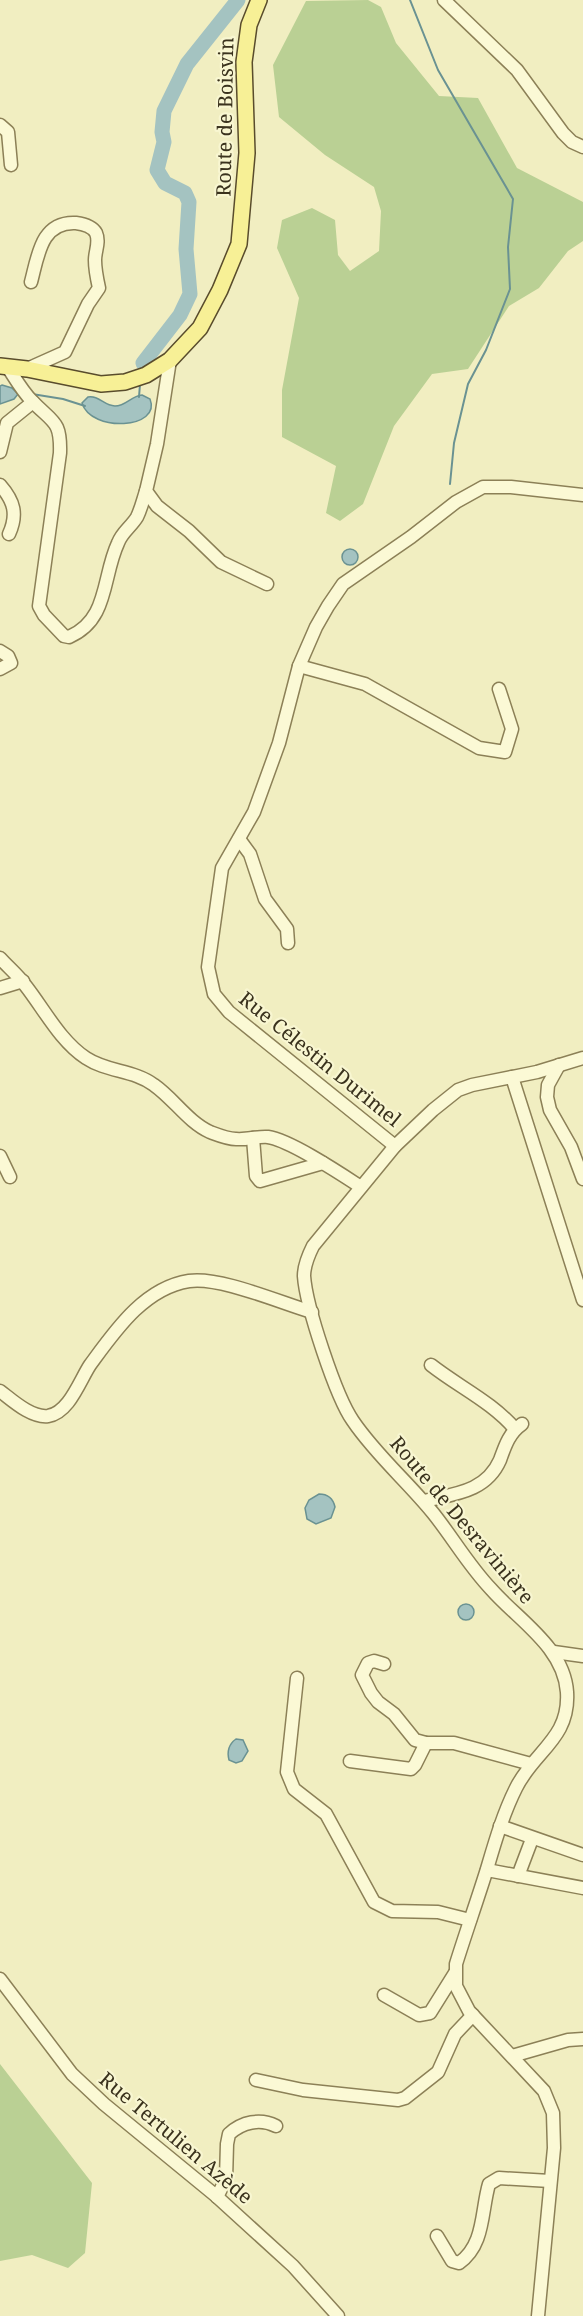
<svg xmlns="http://www.w3.org/2000/svg" width="583" height="2316" viewBox="0 0 583 2316" font-family="'Noto Serif',serif">
<rect width="100%" height="100%" fill="#f1eec1"/>
<g fill="#bad094">
<path d="M368 0 381 7 396 43 439 96 478 98 517 168 583 202V241L568 251 539 288 509 306 468 369 432 374 394 426 363 504 340 521 326 513 336 466 282 437V390L299 298 277 248 282 220 312 208 335 220 338 255 350 271 379 251 381 211 374 187 325 155 279 117 273 65 306 1Z"/>
<path d="M0 2064 92 2183 85 2253 68 2268 32 2255 0 2261Z"/>
</g>
<g fill="#a4c3c1" stroke="#6a9292" stroke-width="1.5">
<path d="M2 385 12 388 18 394 14 399 0 404V386Z"/>
<path d="M142 395 150 399C162 429 91 433 82 403L88 397C99 395 104 406 115 406 126 406 131 396 142 395Z"/>
<circle cx="350" cy="557" r="8"/>
<path d="M319 1494C328 1494 333 1498 335 1507L331 1518 316 1524 307 1519 305 1508 309 1500Z"/>
<circle cx="466" cy="1612" r="8"/>
<path d="M236 1739 243 1740 248 1751 242 1761 236 1763 229 1760C227 1752 229 1744 236 1739Z"/>
</g>
<g fill="none" stroke-linecap="round" stroke-linejoin="round">
<g stroke="#6a9292" stroke-width="2">
<path d="M410 0 438 70 513 199 508 247 510 289 486 350 468 384 454 443 450 484"/>
<path d="M32 394 63 399 85 406"/>
<path d="M139 397 140 384"/>
</g>
<path stroke="#a4c3c1" stroke-width="15" d="M143 363 180 315 190 294 186 249 189 202 185 193 165 183 157 170 164 142 162 132 164 111 187 64 238 0"/>
<defs>
<g id="minor">
<path d="M444 0 517 70 563 133 572 142 583 147"/>
<path d="M0 125 8 132 11 165"/>
<path d="M170 360 157 444 146 491 157 506 189 531 221 562 267 584"/>
<path d="M7 366C15 378 22 391 32 401 53 423 61 420 60 453L39 606 44 615 64 636 69 637C109 620 102 577 118 543 122 532 131 527 137 517 141 509 143 500 146 491"/>
<path d="M27 369 65 352 88 304 99 288C97 279 95 269 95 260 95 251 100 242 96 233 92 226 84 224 76 223 41 221 38 256 31 282"/>
<path d="M0 452 7 423 33 402"/>
<path d="M0 485C14 501 18 514 9 534"/>
<path d="M0 651 8 656 11 663 0 669"/>
<path d="M299 666 365 684 479 748 505 752 512 729 499 689"/>
<path d="M239 839 250 854 265 899 287 929 288 943"/>
<path d="M0 958C8 967 18 975 25 985 44 1009 60 1041 86 1058 107 1072 134 1070 154 1085 174 1099 188 1122 210 1132 218 1135 228 1139 236 1139 247 1140 258 1136 268 1137 290 1140 341 1174 361 1187"/>
<path d="M0 988 23 981"/>
<path d="M559 1065 548 1085 547 1097 550 1110 571 1147 583 1179"/>
<path d="M512 1077 583 1300"/>
<path d="M253 1138 256 1176 260 1181 323 1163"/>
<path d="M395 1146 229 1012 214 994 208 967 222 868 254 812 279 743 299 666 316 627 328 606 343 584 411 537 456 502 483 487H511L583 495"/>
<path d="M0 1156 10 1177"/>
<path d="M431 1365C459 1387 492 1402 515 1429"/>
<path d="M0 1391C12 1400 31 1418 48 1416 69 1413 80 1380 90 1365 115 1331 144 1288 189 1281 219 1276 281 1303 312 1312"/>
<path d="M424 1501C454 1494 486 1492 500 1460 505 1446 509 1433 522 1424"/>
<path d="M554 1652 583 1656"/>
<path d="M384 1664 374 1661 368 1663 362 1675 371 1693 378 1702 394 1714 415 1740 426 1743H454L531 1764"/>
<path d="M297 1678 287 1772 294 1789 326 1814 374 1902 392 1911 438 1912 470 1920"/>
<path d="M350 1761 411 1769 415 1765 426 1743"/>
<path d="M500 1826 583 1855"/>
<path d="M487 1870 583 1888"/>
<path d="M518 1876 532 1839"/>
<path d="M0 1979 72 2074 104 2104 215 2195 293 2266 338 2316"/>
<path d="M384 1995 419 2015 430 2013 455 1973"/>
<path d="M512 2056 568 2040 583 2039"/>
<path d="M256 2080 303 2090 398 2100 405 2098 438 2072 455 2034 473 2015"/>
<path d="M217 2197 226 2179 227 2144 229 2134C242 2122 260 2118 276 2126"/>
<path d="M437 2236 452 2261 459 2263C485 2245 481 2211 489 2184L499 2178 550 2181"/>
<path d="M538 2316 554 2148 553 2113 544 2091 469 2011 456 1986V1964C466 1932 477 1901 487 1869 495 1842 503 1814 516 1788 534 1751 570 1739 567 1692 564 1647 518 1620 491 1589 469 1566 453 1538 433 1513 408 1482 376 1455 353 1421 336 1397 306 1306 304 1276 304 1265 308 1256 313 1246L395 1146 433 1110 458 1090 472 1085 537 1072 583 1058"/>
</g>
<path id="major" d="M0 366 27 369 101 384 125 382 146 375 170 360 200 328 220 290 239 244 247 153 244 62 249 25 259 0"/>
</defs>
<use href="#minor" stroke="#8c8057" stroke-width="15"/>
<use href="#major" stroke="#594c2c" stroke-width="18"/>
<use href="#minor" stroke="#fbf9d5" stroke-width="12"/>
<use href="#major" stroke="#f7f096" stroke-width="15"/>
</g>
<g text-anchor="middle" stroke-width="4.5" stroke-linejoin="round" paint-order="stroke">
<g font-size="20" fill="#3a321d" stroke="#f8f6d1">
<text transform="translate(225 117) rotate(-89)" y="7">Route de Boisvin</text>
<text transform="translate(320 1059) rotate(39)" y="7">Rue Célestin Durimel</text>
<text transform="translate(462 1520) rotate(50)" y="7">Route de Desravinière</text>
<text transform="translate(176 2138) rotate(40)" y="7">Rue Tertulien Azède</text>
</g>
</g>
</svg>
